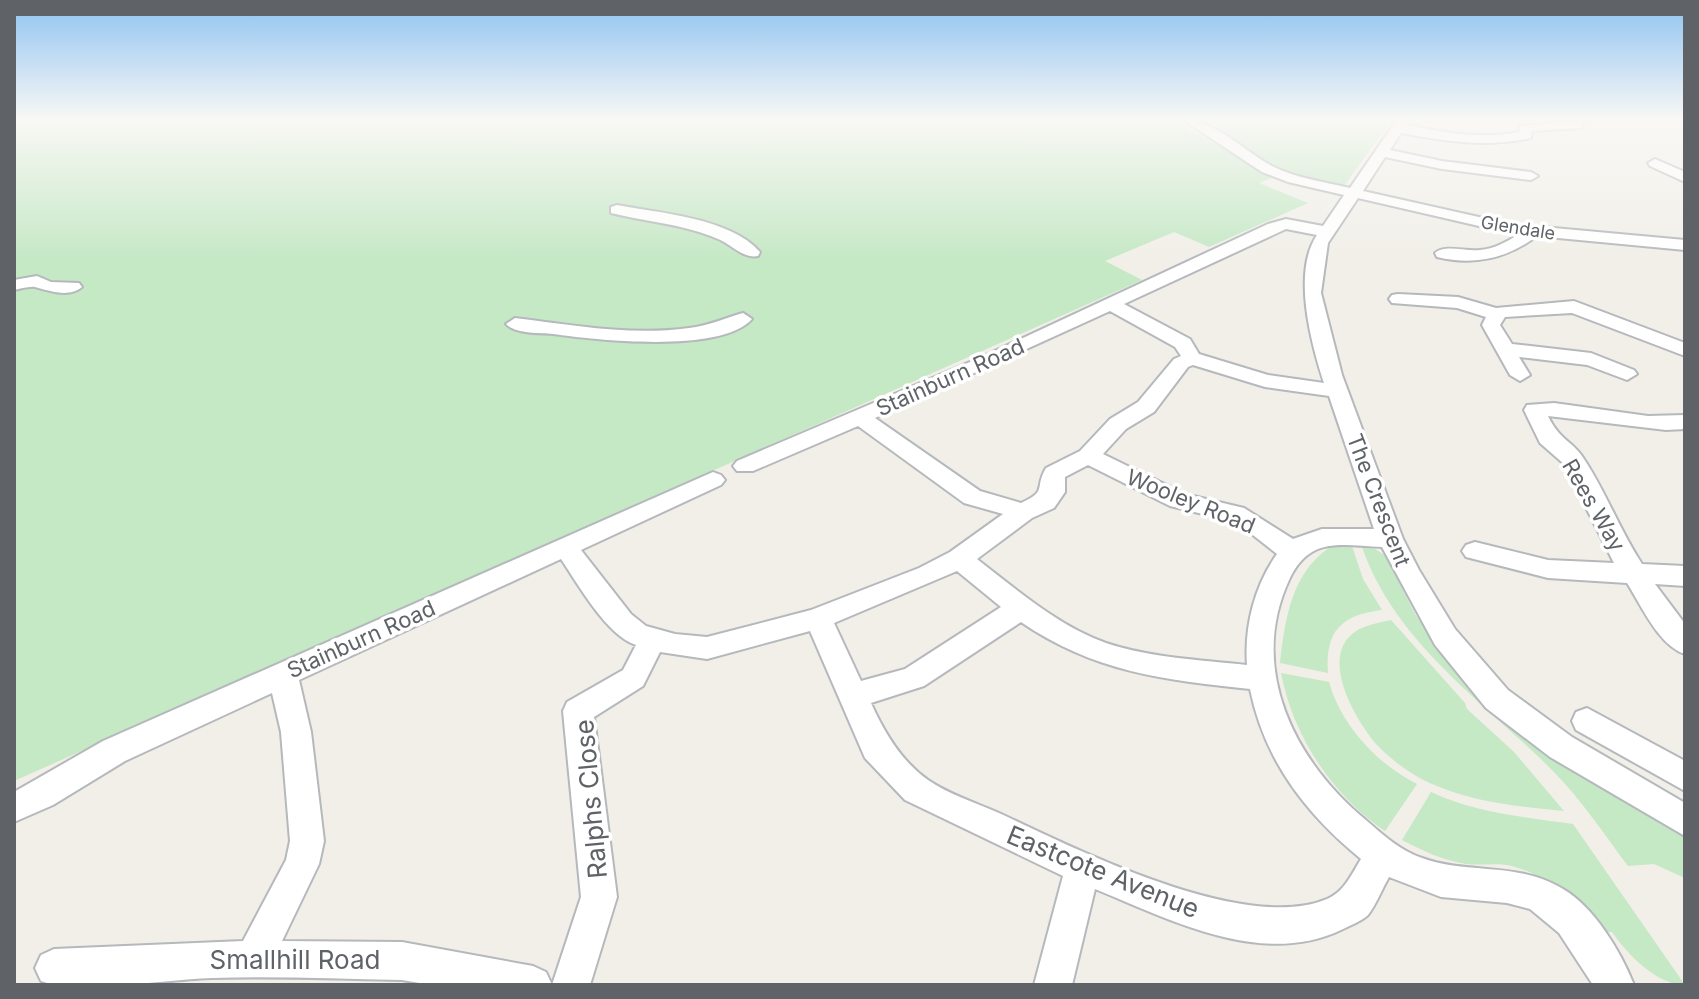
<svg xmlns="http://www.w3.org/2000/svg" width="1699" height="999" viewBox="0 0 1699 999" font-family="Inter,sans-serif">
<rect width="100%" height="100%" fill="#f1efe8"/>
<g fill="#c5e8c5">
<path d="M14 121H1173L1277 176 1259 183 1308 203 1209 247 1174 232 1105 261 1142 280 14 781Z"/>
<path d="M1199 121H1391L1344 186C1289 179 1245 151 1199 121Z"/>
<path d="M1335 544 1352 546 1363 579 1382 610C1341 615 1325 631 1328 673L1280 663C1285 618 1292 569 1335 544Z"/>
<path d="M1361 544 1369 545 1386 556 1415 614 1441 652 1479 697 1555 758 1685 836V878L1654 864 1628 866C1604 834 1581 799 1552 770 1483 701 1393 641 1361 544Z"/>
<path d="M1391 620 1465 703 1467 709 1514 752 1564 811C1520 807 1473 802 1432 784 1413 776 1391 760 1377 745 1357 722 1321 662 1351 635 1362 625 1378 623 1391 620Z"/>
<path d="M1281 673 1329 682C1341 725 1377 764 1417 784L1385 831C1332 795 1293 736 1281 673Z"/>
<path d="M1431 792C1475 813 1524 817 1573 824L1685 985C1657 985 1627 954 1612 932L1601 933C1577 902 1553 878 1515 867 1499 862 1482 866 1466 864 1442 860 1423 851 1402 840Z"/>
</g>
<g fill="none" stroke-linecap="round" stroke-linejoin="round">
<defs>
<g id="minor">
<path d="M1185 121C1217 121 1244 151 1272 166 1296 178 1324 182 1350 188L1396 121H1408L1406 125C1442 132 1482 140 1519 132L1520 126 1583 121 1581 128 1532 131 1531 138C1488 148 1444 141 1401 133L1390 150 1442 161 1531 172 1538 176 1531 180 1442 169 1385 157 1363 191 1510 224 1685 240V250L1537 236C1506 259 1474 266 1437 257L1435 253C1445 244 1466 252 1480 250 1494 249 1506 242 1518 235L1358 198 1328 243 1321 293 1342 375 1403 539 1419 570 1455 629 1508 690 1572 737 1685 803V836L1550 757 1486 708 1435 645 1382 547C1341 545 1309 536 1289 580 1247 671 1297 764 1367 821 1383 835 1401 851 1422 858 1469 875 1516 861 1563 889 1594 907 1621 952 1634 985H1593L1559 933 1530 909 1507 903 1441 897 1389 877C1382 889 1376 905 1368 915 1362 921 1349 926 1341 930 1261 968 1169 919 1095 889L1072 985H1034L1063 876 905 800 865 758 810 631 707 659 660 652 643 686 594 717 617 897 590 985H552L581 897 563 711 567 702 623 670 636 645C607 636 578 584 561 559L299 680 311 732 324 841 319 864 282 941 402 942 533 966 546 972 552 985H431L402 980C339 979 275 976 212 978 174 979 71 994 41 981L35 968 41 955 54 949 243 941 286 860 290 841 281 732 272 693 125 761 53 805 14 822V792L103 741 713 472 721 475 725 480 721 485 581 550 631 614 646 626 675 634 707 637 811 610 919 568 950 552 1003 514 964 503 858 426 753 471H737L733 466 737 461 984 356 1268 224 1286 219 1323 226 1344 195 1288 182 1262 172ZM1286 229 1317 235C1292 272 1311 343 1324 383L1268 375 1199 354 1190 339 1124 304ZM1110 311 1175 347 1181 356 1174 359 1138 402 1110 419 1080 451 1046 468C1034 488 1048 491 1021 503L980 491 875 418ZM1193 365 1265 387 1329 396 1374 529H1322L1293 539 1244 508 1185 494 1103 454 1126 429 1154 412 1188 367ZM1088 465 1170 506 1227 520 1249 532 1277 554C1255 585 1244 626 1247 665 1201 660 1151 658 1106 643 1058 626 1017 590 977 559L1032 518 1054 508 1065 492V477ZM957 571 1001 607 905 669 861 681 834 623ZM1021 622C1094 672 1164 680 1250 689 1265 761 1305 813 1361 859 1351 875 1345 891 1327 899 1244 934 1076 849 999 813 976 803 948 794 928 780 901 761 884 732 871 703L924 686Z"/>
<path d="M1655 159 1685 172V182L1650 166 1648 163Z"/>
<path d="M617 205C659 213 731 218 760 252L758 256C743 259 731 244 718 239 684 224 647 222 611 213V207Z"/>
<path d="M37 276 51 282 79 283 82 287C69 298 50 291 35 287 29 286 20 289 14 290V280Z"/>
<path d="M1398 294 1458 297 1496 308 1574 301 1685 343V356L1572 313 1505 317 1500 325 1512 344 1591 353 1634 370 1637 374 1627 380 1587 365 1519 357 1530 375 1520 381 1510 375 1482 325 1486 317 1457 308 1392 303 1389 299 1392 295Z"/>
<path d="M743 313 752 319C721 354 596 340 553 334 539 333 515 334 506 324L515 318C572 325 631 336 689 328 708 326 725 318 743 313Z"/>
<path d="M1554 403 1648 416 1685 415V429L1666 430 1548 416C1560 441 1573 441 1584 459 1606 492 1620 531 1642 564L1685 566V586L1655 584 1685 624V654C1659 646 1641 605 1627 583L1548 578 1466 557 1462 551 1466 545 1475 542 1548 560 1614 563 1564 464 1540 443 1524 410 1527 405Z"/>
<path d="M1587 708 1685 761V791L1576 730 1572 721 1576 712Z"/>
</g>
</defs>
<use href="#minor" stroke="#b5b8bc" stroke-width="4"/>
<use href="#minor" fill="#fff" fill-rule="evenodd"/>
</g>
<linearGradient id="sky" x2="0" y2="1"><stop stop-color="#8fc3f1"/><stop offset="0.46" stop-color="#f9f8f5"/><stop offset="1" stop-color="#f9f8f5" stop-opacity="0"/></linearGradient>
<rect width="1699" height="261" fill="url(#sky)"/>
<g text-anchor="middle" stroke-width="7" stroke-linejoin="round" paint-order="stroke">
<g font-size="18" fill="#5f6368" stroke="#fff">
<text transform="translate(1518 228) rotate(9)" y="6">Glendale</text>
</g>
<g font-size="22" fill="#5f6368" stroke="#fff">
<text transform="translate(950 377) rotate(-24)" y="8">Stainburn Road</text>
<text transform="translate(1379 500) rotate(69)" y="8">The Crescent</text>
<text transform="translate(1191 501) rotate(22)" y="8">Wooley Road</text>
<text transform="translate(1594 505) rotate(60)" y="8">Rees Way</text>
<text transform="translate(361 639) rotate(-24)" y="8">Stainburn Road</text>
</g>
<g font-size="26" fill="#5f6368" stroke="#fff">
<text transform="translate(591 799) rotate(-95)" y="9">Ralphs Close</text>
<text transform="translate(1103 872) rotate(22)" y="9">Eastcote Avenue</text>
<text x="295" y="969">Smallhill Road</text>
</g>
</g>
<rect width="1699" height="999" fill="none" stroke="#5f6368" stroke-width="32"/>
</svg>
